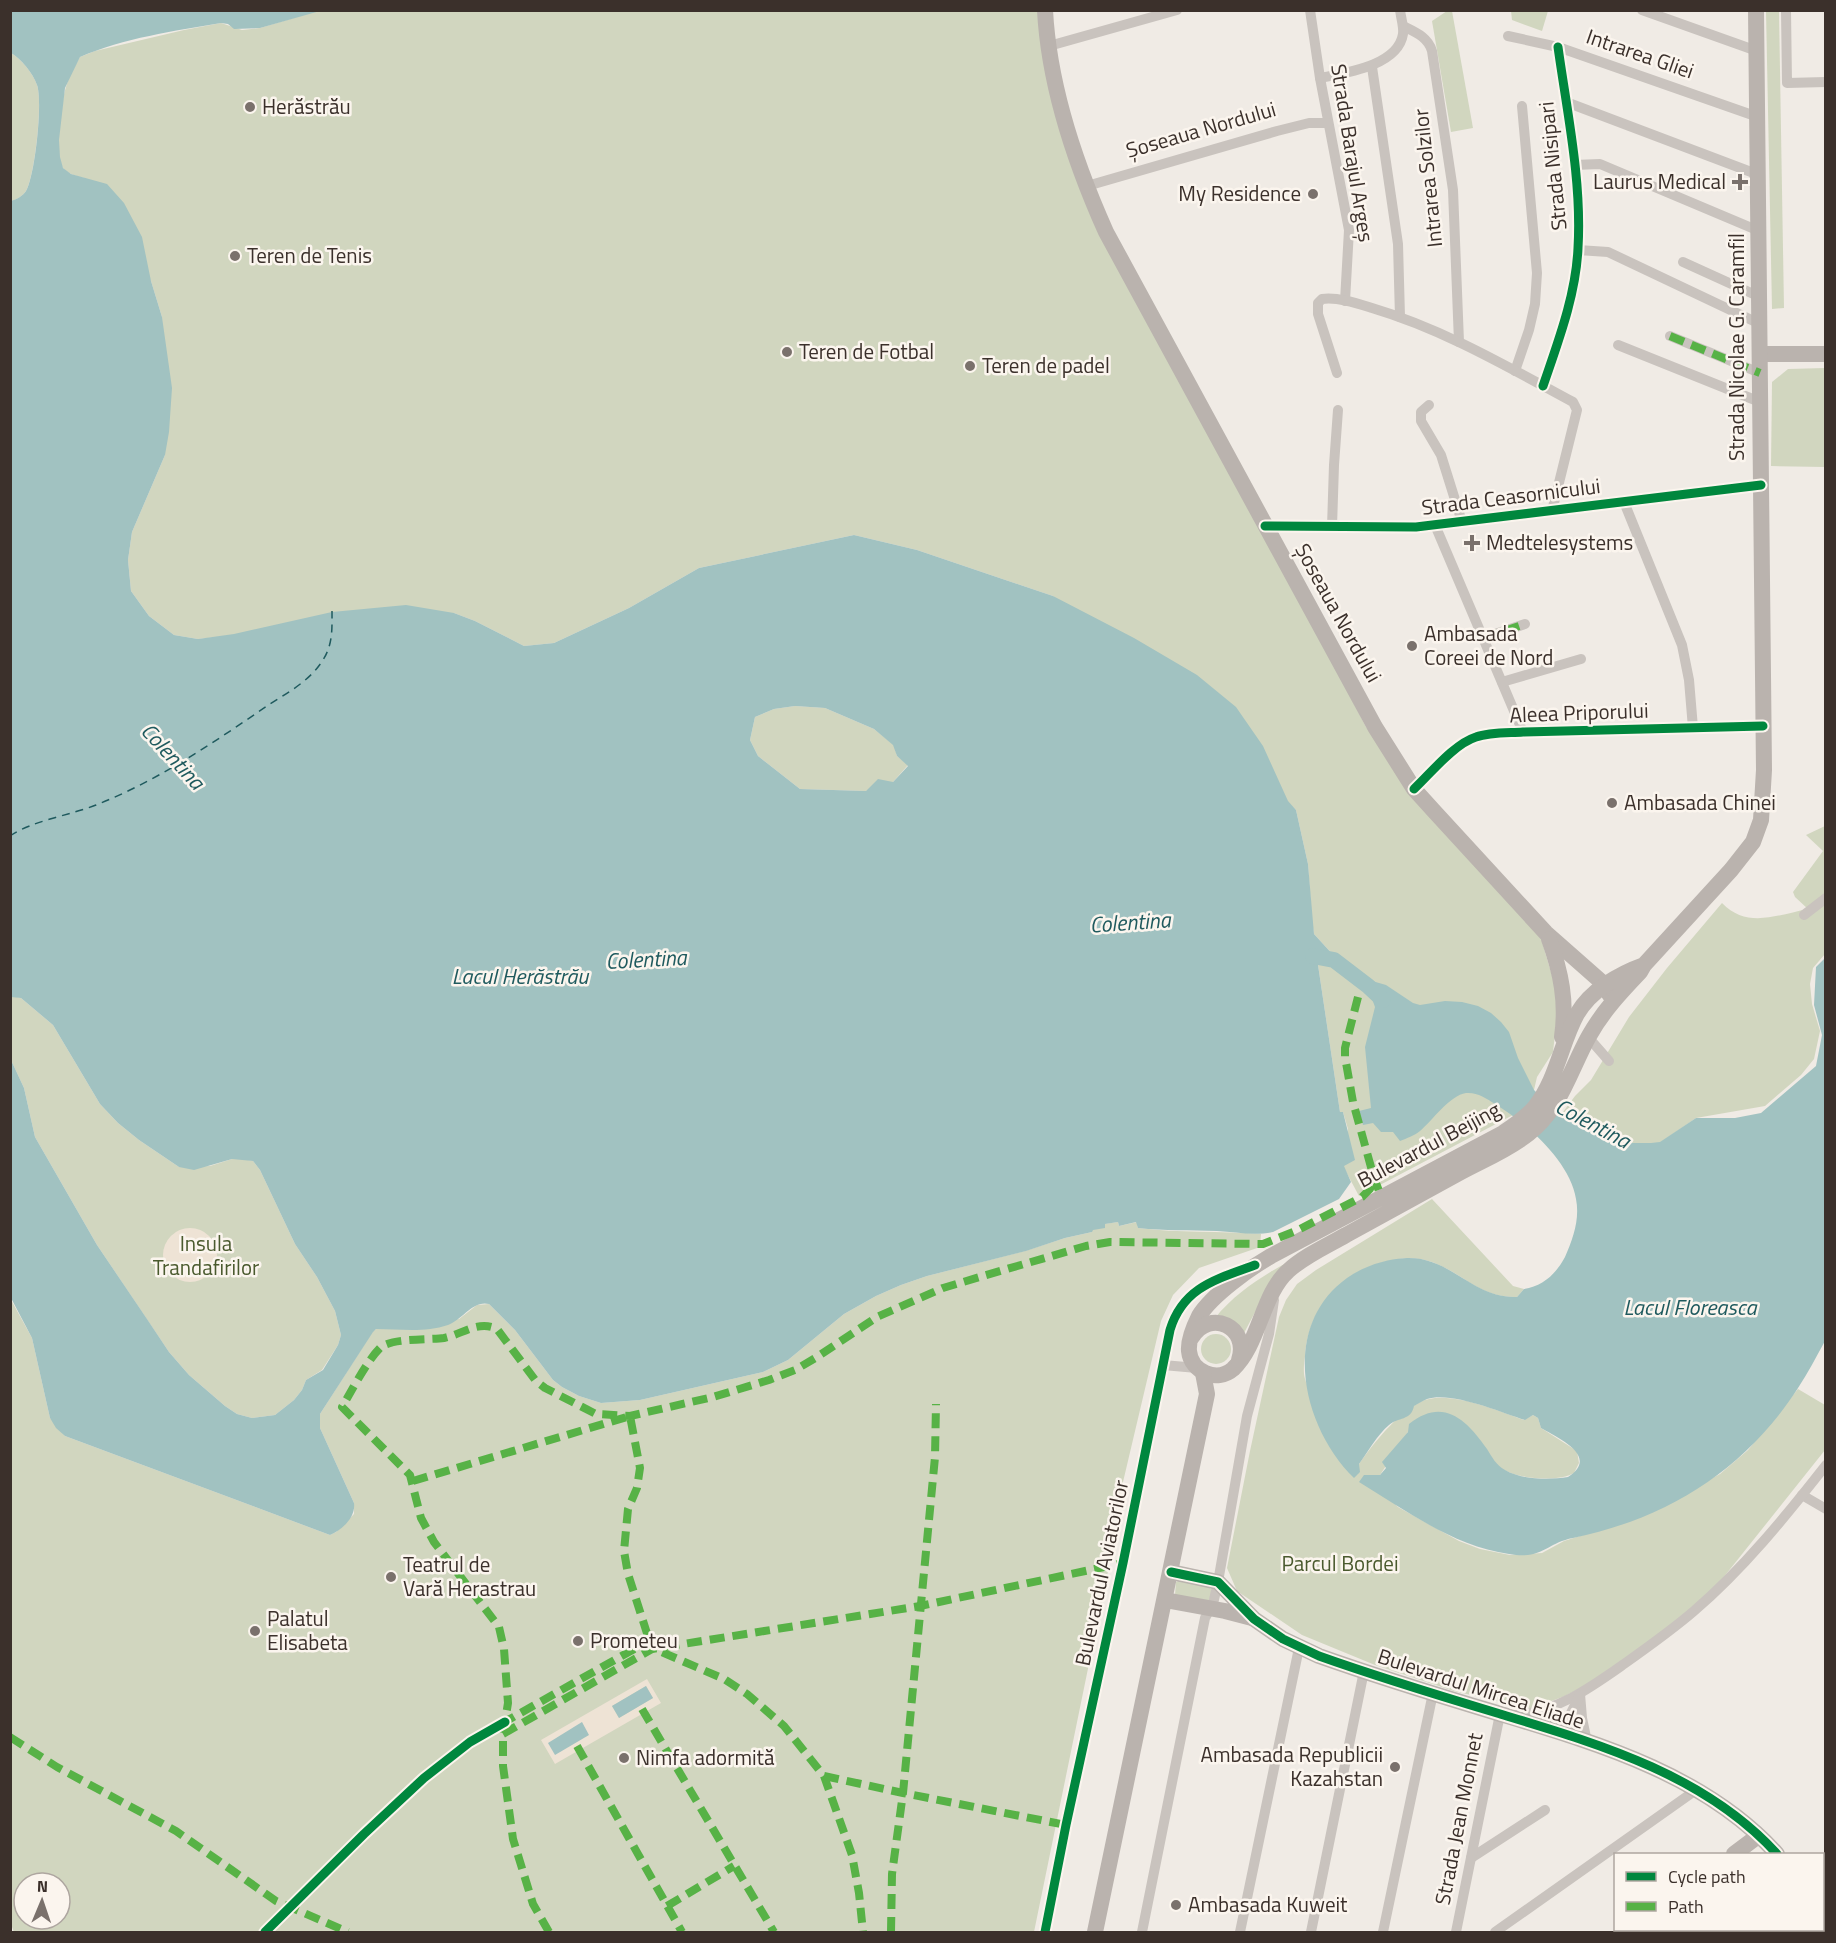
<svg xmlns="http://www.w3.org/2000/svg" width="1836" height="1943" viewBox="0 0 1836 1943" font-family="'Titillium Web',sans-serif">
<rect width="100%" height="100%" fill="#f0ebe5"/>
<g fill="#d1d6bf" fill-rule="evenodd">
<path d="M320 10 1043 11 1079 175 1366 727 1540 935 1559 999 1553 1052 1537 1077 1534 1090 1513 1115 1359 1196 1343 1166 1348 1129 1343 1112H1340L1318 965 1322 960 1335 957 1314 934 1312 922 1308 864 1296 810 1053 596 917 550 854 535 699 568 629 608 554 643 524 646 475 621 454 613 198 639 174 635 149 616 131 591 128 560 132 532 165 455 162 317 151 281 84 178C77 176 67 174 63 168 54 154 61 102 66 87 69 76 75 66 80 57L95 51 184 30 221 23 242 30 260 28Z"/>
<path d="M1447 11H1452L1473 128 1451 132 1432 21Z"/>
<path d="M1511 11H1548L1542 31 1512 20Z"/>
<path d="M1766 11H1779L1784 308 1772 309Z"/>
<path d="M11 53C21 59 33 73 37 85 43 101 35 176 26 191 23 196 16 200 11 201Z"/>
<path d="M1825 368V467L1771 466 1772 382 1788 369Z"/>
<path d="M795 706 825 708 874 729 894 745 897 756 908 765 893 782 866 791 800 789 758 756 750 740 755 717 774 709Z"/>
<path d="M1825 826V954L1813 968 1810 984 1812 1004 1820 1031 1814 1059 1801 1075 1765 1106 1696 1118 1660 1143H1633L1613 1138 1560 1116 1575 1096 1591 1080 1629 1017 1667 968 1722 903C1747 929 1777 915 1808 909L1795 897 1793 892 1823 851 1806 835Z"/>
<path d="M13 996 21 998 53 1025 100 1104 118 1123 139 1140 179 1167 210 1166 232 1159H243L253 1161 260 1170 295 1244 317 1277 335 1311 341 1335 338 1345 322 1370 306 1380 302 1390 294 1400 275 1415 252 1418 237 1414 225 1406 189 1375 169 1352 97 1245 35 1137 24 1088 11 1060 10 997Z"/>
<path d="M1432 1199 1513 1286 1524 1289 1517 1297C1476 1298 1461 1269 1425 1260 1411 1257 1398 1258 1384 1262 1339 1273 1308 1310 1305 1356 1304 1363 1303 1372 1305 1379 1307 1387 1315 1396 1319 1402 1332 1423 1346 1444 1359 1464 1373 1444 1404 1404 1429 1399 1457 1393 1498 1411 1524 1420L1533 1415 1538 1418 1541 1428 1577 1451 1579 1463 1574 1473C1557 1483 1511 1479 1497 1465 1489 1456 1483 1444 1475 1434L1408 1432 1380 1475H1364L1398 1507 1459 1541 1480 1549 1510 1555 1542 1553 1564 1541 1637 1518 1720 1474 1748 1450 1798 1389 1825 1405V1450L1723 1578 1685 1615 1596 1680 1565 1696 1530 1709 1454 1691 1375 1665 1302 1635 1237 1591 1227 1568 1250 1451 1279 1317 1286 1300 1297 1284 1316 1270Z"/>
<path d="M1118 1222 1119 1226 1137 1222 1138 1228C1179 1233 1220 1231 1261 1234L1260 1247 1199 1268 1173 1295 1161 1321 1106 1554 1108 1571 1034 1932H14L10 1922V1298L32 1338 50 1418 65 1436 330 1535 336 1532 354 1514V1503L320 1428V1414L373 1331 376 1329 459 1319 477 1305 489 1304 515 1330 553 1380 562 1387 579 1396 601 1403 640 1400 763 1372 788 1360 844 1314 876 1296 901 1285 927 1276 1025 1251 1065 1238 1092 1232V1230L1104 1224ZM24 1883H60V1919H24Z"/>
<path d="M1293 1259 1263 1297 1243 1335 1215 1318C1236 1292 1264 1275 1293 1259Z"/>
<circle cx="1216" cy="1349" r="15"/>
<path d="M1181 1580 1207 1585 1212 1590 1209 1601 1175 1595 1176 1582Z"/>
</g>
<g fill="#eee3d5" fill-rule="evenodd">
<circle cx="190" cy="1255" r="27"/>
<path d="M647 1679 661 1703 555 1764 541 1740ZM646 1686 653 1698 619 1718 612 1706Z"/>
</g>
<g fill="#a1c2c1" fill-rule="evenodd">
<path d="M10 11H320L260 28 234 29 228 24 221 23C174 31 124 38 80 57L65 88 59 140 60 157 63 168 71 174 107 184 124 203 142 237 151 281 162 317 172 388 169 432 165 455 132 532 128 560 131 591 149 616 174 635 198 639 234 634 332 612 406 605 454 613 475 621 524 646 554 643 629 608 699 568 854 535 917 550 1053 596 1134 638 1197 675 1236 707 1263 746 1288 801 1296 810 1308 864 1314 934 1335 957 1332 963 1322 960 1318 965 1340 1112H1343L1355 1160 1344 1166 1351 1182 1339 1199 1273 1232C1254 1236 1236 1232 1217 1231 1190 1230 1165 1231 1138 1228L1136 1222 1119 1226 1118 1222 1105 1224V1228L1093 1230 1092 1232 1065 1238 1026 1251 927 1276 901 1285 876 1296 844 1314 788 1360 763 1372 640 1400 601 1403 579 1396 562 1387 553 1380 515 1330 489 1304C473 1300 462 1320 448 1325 425 1333 399 1329 376 1329L373 1332 320 1414V1428L354 1503C356 1517 342 1530 330 1535L65 1436 56 1428 50 1418 32 1338 11 1298V1060L24 1088 35 1137 97 1245 147 1319 169 1352 189 1375 225 1406 237 1414 252 1418 275 1415 294 1400 302 1390 306 1380 323 1370 338 1345 341 1335 335 1311 317 1277 295 1244 260 1170 253 1161 232 1159 194 1170 179 1167 139 1140 118 1123 100 1104 53 1025 21 998 11 997 10 201C16 200 23 196 26 191 35 176 43 101 37 85 33 73 21 59 11 53ZM795 706 825 708 874 729 893 745 897 756 908 766 893 782 878 779 866 791 800 789 758 756 750 740 755 717 774 709Z"/>
<path d="M1825 958V1341C1816 1357 1808 1373 1798 1388 1745 1470 1668 1518 1573 1538 1546 1543 1543 1560 1509 1554 1453 1546 1407 1511 1359 1482L1364 1475H1380L1386 1468 1382 1462 1408 1432 1409 1424C1443 1397 1466 1419 1487 1449 1492 1457 1496 1465 1505 1470 1522 1480 1550 1480 1568 1477 1601 1456 1556 1437 1541 1428L1538 1418 1533 1415 1525 1420C1500 1412 1451 1391 1427 1399 1422 1401 1418 1404 1414 1406 1411 1421 1398 1417 1389 1425 1377 1435 1368 1452 1359 1464L1360 1472 1354 1478C1302 1427 1279 1327 1347 1278 1364 1266 1386 1259 1407 1258 1452 1257 1471 1298 1517 1297L1524 1289C1543 1286 1556 1274 1565 1257 1573 1239 1580 1219 1576 1199 1570 1161 1526 1123 1495 1104 1486 1098 1477 1092 1466 1093 1450 1095 1432 1121 1420 1131 1414 1136 1407 1138 1400 1141L1393 1132H1381L1373 1123 1363 1125 1359 1111 1371 1108 1365 1047 1375 1007 1371 996 1366 989 1372 981 1386 985 1413 1003 1420 1005 1445 1001 1462 1002 1478 1006 1491 1013 1501 1022 1509 1032 1518 1058 1534 1090 1560 1116 1613 1138 1633 1143H1651L1660 1142 1696 1118H1735L1761 1113 1816 1066 1822 1035 1814 1005 1816 967Z"/>
<path d="M646 1686 653 1698 619 1718 612 1706Z"/>
<path d="M582 1722 589 1735 555 1755 548 1743Z"/>
</g>
<g fill="none" stroke-linecap="round" stroke-linejoin="round">
<path stroke="#a1c2c1" stroke-width="16" d="M1313 956 1334 960 1368 986 1383 1000"/>
<path stroke="#1f5a5e" stroke-width="1.5" stroke-dasharray="8 6" stroke-linecap="butt" d="M10 836C31 821 71 815 96 805 157 781 213 743 267 706 287 693 310 681 323 660 333 644 332 629 332 611"/>
<g stroke="#c9c3be" stroke-width="10">
<path d="M1310 10 1320 78 1349 230 1345 301"/>
<path d="M1642 10 1757 51"/>
<path d="M1786 10 1787 83 1826 82"/>
<path d="M1403 26C1415 32 1428 37 1432 51L1453 190 1459 342"/>
<path d="M1508 36 1558 47 1758 117"/>
<path d="M1049 46 1177 10"/>
<path d="M1372 67 1398 244 1400 317"/>
<path d="M1320 78C1345 73 1398 66 1403 34 1404 27 1401 18 1400 10"/>
<path d="M1566 102 1759 175"/>
<path d="M1574 165 1600 164 1759 231"/>
<path d="M1087 186 1277 131 1309 123H1328"/>
<path d="M1578 250 1608 252 1760 324"/>
<path d="M1683 262 1760 297"/>
<path d="M1670 336 1760 373"/>
<path d="M1618 345 1760 402"/>
<path d="M1515 371 1529 330 1535 304 1537 273 1522 106"/>
<path d="M1337 373 1318 314V303L1322 299C1338 297 1356 303 1372 308 1443 329 1508 367 1573 402L1577 410 1552 511"/>
<path d="M1543 386C1558 342 1576 295 1578 248 1582 181 1567 112 1558 47"/>
<path d="M1429 405 1421 412V421L1441 455 1462 522"/>
<path d="M1624 502 1682 645 1689 680 1693 728"/>
<path d="M1435 525 1523 732"/>
<path d="M1265 526 1416 527 1761 485"/>
<path d="M1332 527 1334 465 1338 410"/>
<path d="M1483 638 1525 624"/>
<path d="M1502 682 1581 659"/>
<path d="M1414 789C1431 773 1454 744 1476 737 1490 732 1508 733 1523 732L1763 726"/>
<path d="M1804 915 1826 898"/>
<path d="M1588 1037 1609 1061"/>
<path d="M1163 1365 1197 1368"/>
<path d="M1802 1495 1826 1509"/>
<path d="M1580 1694 1582 1718 1587 1742"/>
<path d="M1514 1716C1561 1709 1587 1690 1624 1664 1648 1647 1672 1630 1694 1611 1743 1569 1786 1516 1826 1465"/>
<path d="M1561 1733 1580 1695"/>
<path d="M1471 1858 1545 1810"/>
<path d="M1045 1932 1066 1825 1123 1563 1170 1330C1181 1295 1208 1282 1241 1271"/>
<path d="M1142 1932 1205 1618 1213 1604 1218 1582 1247 1416 1269 1334 1274 1300"/>
<path d="M1240 1932 1299 1648"/>
<path d="M1311 1932 1364 1671"/>
<path d="M1383 1932 1433 1693"/>
<path d="M1456 1932 1500 1714"/>
<path d="M1495 1932 1696 1790"/>
</g>
<g stroke="#bab3ae" stroke-width="16">
<path d="M1045 10C1049 87 1075 163 1106 232L1375 727 1414 789 1433 810 1546 933 1605 985 1609 994"/>
<path d="M1760 354H1826"/>
<path d="M1549 939C1561 972 1567 1002 1562 1037"/>
<path d="M1644 965C1619 974 1591 990 1577 1014 1561 1043 1557 1079 1535 1107 1527 1117 1515 1125 1503 1133L1271 1256C1250 1268 1212 1295 1199 1316 1194 1326 1188 1340 1189 1351 1191 1372 1217 1383 1233 1369 1259 1345 1262 1294 1288 1271 1304 1256 1327 1246 1346 1235 1384 1214 1422 1193 1461 1172 1483 1160 1508 1150 1528 1134 1561 1109 1570 1070 1589 1036 1603 1011 1621 992 1640 972L1644 965 1731 870 1753 842 1761 820 1764 770 1756 10"/>
<path d="M1192 1337C1210 1308 1250 1327 1239 1360"/>
<path d="M1171 1572 1218 1582 1254 1619 1283 1639 1319 1656C1378 1677 1437 1695 1497 1713 1596 1743 1705 1774 1777 1854"/>
<path d="M1165 1600 1225 1611 1252 1618"/>
<path d="M1734 1854 1758 1836"/>
<path d="M1822 1911 1826 1917"/>
<path d="M1095 1932 1207 1394 1203 1373"/>
<path d="M1626 1932 1630 1930"/>
<path d="M1652 1932 1656 1930"/>
</g>
<g stroke="#57b246" stroke-width="8" stroke-dasharray="15 8" stroke-linecap="butt">
<path d="M1670 336 1760 373"/>
<path d="M1483 638 1525 624"/>
<path d="M1358 997 1345 1048V1057L1353 1102 1374 1178 1381 1196"/>
<path d="M413 1481 630 1416 640 1468 637 1488 628 1509 624 1551 628 1574 652 1649"/>
<path d="M642 1709 774 1932"/>
<path d="M501 1724 643 1644 724 1679 747 1694 784 1726 824 1776 852 1855 859 1893 863 1932"/>
<path d="M503 1734 652 1649 920 1606 1123 1563"/>
<path d="M10 1737 57 1767 176 1831 276 1901 348 1932"/>
<path d="M577 1746 682 1932"/>
<path d="M824 1776 903 1793 1066 1825"/>
<path d="M667 1906 734 1866"/>
<path d="M549 1932 533 1904 513 1839 503 1766V1734L508 1703 504 1649 499 1627 434 1542 421 1518 410 1475 342 1407C352 1390 367 1361 380 1348 390 1338 429 1340 444 1338 463 1334 478 1320 497 1329L536 1381 545 1388 596 1414 630 1416 713 1397 769 1380 795 1370 817 1357 877 1317 943 1288 983 1276 1086 1246 1110 1242 1263 1244 1298 1230 1362 1197 1370 1189 1374 1178"/>
<path d="M891 1932 892 1874 903 1793 935 1457 936 1404"/>
</g>
<defs>
<g id="cycleway">
<path d="M1543 386C1558 342 1576 295 1578 248 1582 181 1567 112 1558 47"/>
<path d="M1265 526 1416 527 1761 485"/>
<path d="M1414 789C1431 773 1454 744 1476 737 1490 732 1508 733 1523 732L1763 726"/>
<path d="M1171 1572 1218 1582 1254 1619 1283 1639 1319 1656C1378 1677 1437 1695 1497 1713 1596 1743 1705 1774 1777 1854"/>
<path d="M265 1932 364 1834 424 1778 470 1742 505 1722"/>
<path d="M1045 1932 1066 1825 1123 1563 1170 1330C1183 1287 1217 1279 1255 1265"/>
</g>
</defs>
<use href="#cycleway" stroke="#fbf5ee" stroke-width="13"/>
<use href="#cycleway" stroke="#00873e" stroke-width="9"/>
</g>
<g fill="#7a716c" stroke="#fbf5ee" stroke-width="2">
<circle cx="250" cy="107" r="6"/>
<path d="M1737 173h6v6h6v6h-6v6h-6v-6h-6v-6h6z"/>
<circle cx="1313" cy="194" r="6"/>
<circle cx="235" cy="256" r="6"/>
<circle cx="787" cy="352" r="6"/>
<circle cx="970" cy="366" r="6"/>
<path d="M1469 534h6v6h6v6h-6v6h-6v-6h-6v-6h6z"/>
<circle cx="1412" cy="646" r="6"/>
<circle cx="1612" cy="803" r="6"/>
<circle cx="391" cy="1577" r="6"/>
<circle cx="255" cy="1631" r="6"/>
<circle cx="578" cy="1641" r="6"/>
<circle cx="624" cy="1758" r="6"/>
<circle cx="1395" cy="1767" r="6"/>
<circle cx="1176" cy="1905" r="6"/>
</g>
<g text-anchor="middle" stroke-width="5" stroke-linejoin="round" paint-order="stroke">
<g font-size="21" fill="#3b302b" stroke="#fbf5ee">
<text transform="translate(1640 54) rotate(19)" y="7">Intrarea Gliei</text>
<text transform="translate(1201 130) rotate(-16)" y="7">Șoseaua Nordului</text>
<text transform="translate(1352 153) rotate(81)" y="7">Strada Barajul Argeș</text>
<text transform="translate(1553 166) rotate(-96)" y="7">Strada Nisipari</text>
<text transform="translate(1428 178) rotate(-96)" y="7">Intrarea Solzilor</text>
<text transform="translate(1737 347) rotate(-90)" y="7">Strada Nicolae G. Caramfil</text>
<text transform="translate(1511 497) rotate(-7)" y="7">Strada Ceasornicului</text>
<text transform="translate(1338 613) rotate(61)" y="7">Șoseaua Nordului</text>
<text transform="translate(1579 713) rotate(-2)" y="7">Aleea Priporului</text>
<text transform="translate(1429 1145) rotate(-28)" y="7">Bulevardul Beijing</text>
<text transform="translate(1102 1573) rotate(-78)" y="7">Bulevardul Aviatorilor</text>
<text transform="translate(1481 1689) rotate(18)" y="7">Bulevardul Mircea Eliade</text>
<text transform="translate(1459 1819) rotate(-79)" y="7">Strada Jean Monnet</text>
</g>
<g font-size="21" fill="#3b302b" stroke="#fbf5ee" text-anchor="start">
<text x="262" y="114">Herăstrău</text>
<text x="1726" y="189" text-anchor="end">Laurus Medical</text>
<text x="1301" y="201" text-anchor="end">My Residence</text>
<text x="247" y="263">Teren de Tenis</text>
<text x="799" y="359">Teren de Fotbal</text>
<text x="982" y="373">Teren de padel</text>
<text x="1486" y="550">Medtelesystems</text>
<text x="1424" y="641">Ambasada<tspan x="1424" dy="24">Coreei de Nord</tspan></text>
<text x="1624" y="810">Ambasada Chinei</text>
<text x="403" y="1572">Teatrul de<tspan x="403" dy="24">Vară Herastrau</tspan></text>
<text x="267" y="1626">Palatul<tspan x="267" dy="24">Elisabeta</tspan></text>
<text x="590" y="1648">Prometeu</text>
<text x="1383" y="1762" text-anchor="end">Ambasada Republicii<tspan x="1383" dy="24">Kazahstan</tspan></text>
<text x="636" y="1765">Nimfa adormită</text>
<text x="1188" y="1912">Ambasada Kuweit</text>
</g>
<g font-size="21" fill="#4a5a2e" stroke="#fbf5ee">
<text x="206" y="1251">Insula<tspan x="206" dy="24">Trandafirilor</tspan></text>
<text x="1340" y="1571">Parcul Bordei</text>
</g>
<g font-size="22" font-style="italic" fill="#1f5a5e" stroke="#fbf5ee">
<text transform="translate(173 756) rotate(47)" y="8">Colentina</text>
<text transform="translate(1130 922) rotate(-4)" y="8">Colentina</text>
<text transform="translate(646 959) rotate(-3)" y="8">Colentina</text>
<text x="520" y="984">Lacul Herăstrău</text>
<text transform="translate(1593 1123) rotate(28)" y="8">Colentina</text>
<text x="1690" y="1315">Lacul Floreasca</text>
</g>
</g>
<rect width="1836" height="1943" fill="none" stroke="#3b302b" stroke-width="24"/>
<rect x="1614" y="1853" width="210" height="78" fill="#fbf5ee" stroke="#aea6a0" stroke-width="1.5"/>
<rect x="1626" y="1872" width="30" height="9" fill="#00873e" stroke="#aea6a0" stroke-width="1.5"/>
<text x="1668" y="1883" font-size="18" fill="#3b302b">Cycle path</text>
<rect x="1626" y="1902" width="30" height="9" fill="#57b246" stroke="#aea6a0" stroke-width="1.5"/>
<text x="1668" y="1913" font-size="18" fill="#3b302b">Path</text>
<g transform="translate(42 1901) rotate(2)"><circle r="28" fill="#fbf5ee" stroke="#aea6a0" stroke-width="1.5"/>
<path d="M0-4.5L10 22L0 15L-10 22Z" fill="#7a716c"/>
<text y="-9" font-size="16" font-weight="bold" text-anchor="middle" fill="#3b302b">N</text>
</g>
</svg>
